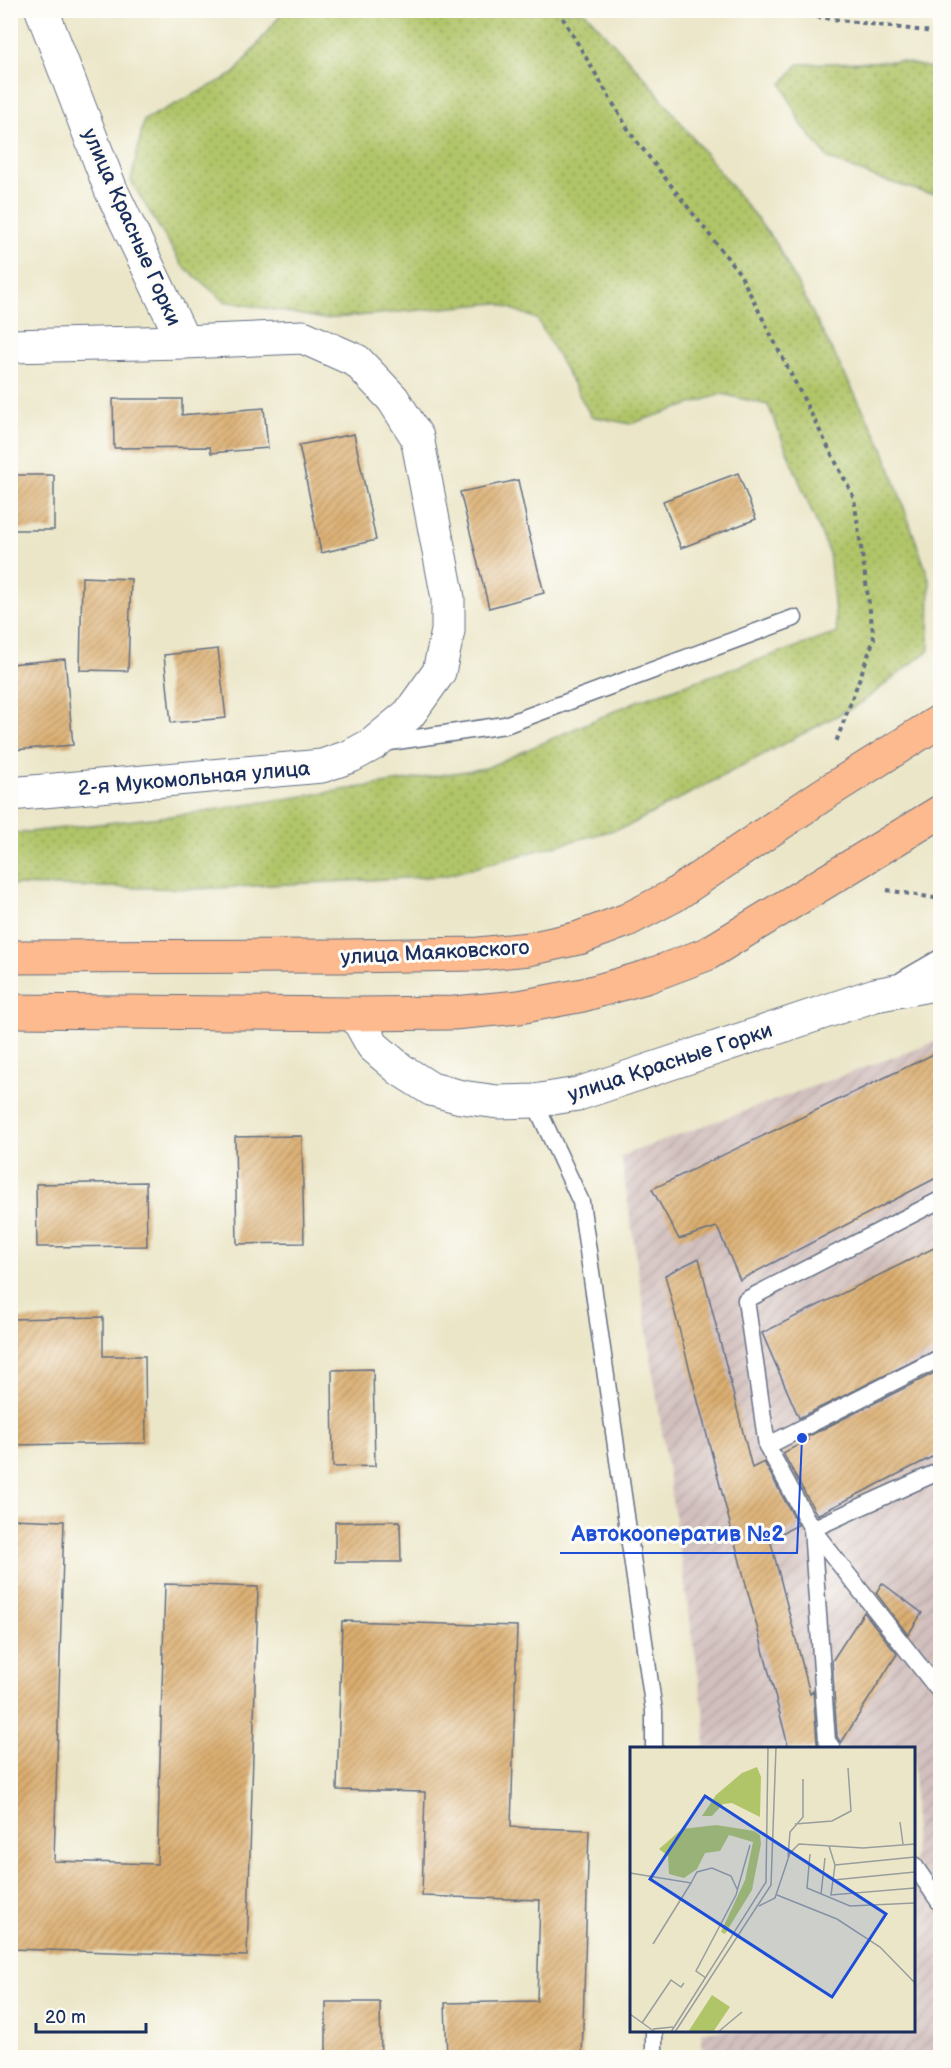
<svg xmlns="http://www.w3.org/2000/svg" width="951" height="2068" viewBox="0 0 951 2068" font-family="'Balsamiq Sans',sans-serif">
<defs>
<pattern id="industrial-furrows" width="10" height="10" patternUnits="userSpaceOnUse" patternTransform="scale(1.5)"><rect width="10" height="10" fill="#d1bfbd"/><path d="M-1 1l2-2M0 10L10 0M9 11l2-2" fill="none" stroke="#b3a4a5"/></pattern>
<pattern id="grass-dots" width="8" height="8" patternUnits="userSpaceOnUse" patternTransform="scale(1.5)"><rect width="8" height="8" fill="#b0c468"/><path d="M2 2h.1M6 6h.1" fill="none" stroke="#8ea059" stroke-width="1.8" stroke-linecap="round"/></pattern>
<pattern id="building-hatch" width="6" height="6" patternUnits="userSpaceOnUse" patternTransform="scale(1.5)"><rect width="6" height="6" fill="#dbae70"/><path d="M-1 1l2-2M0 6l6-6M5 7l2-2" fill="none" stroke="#b18e5f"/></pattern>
</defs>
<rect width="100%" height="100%" fill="#fdfcf7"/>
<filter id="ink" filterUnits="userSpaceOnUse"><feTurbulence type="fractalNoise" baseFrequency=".0167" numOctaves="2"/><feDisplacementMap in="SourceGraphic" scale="12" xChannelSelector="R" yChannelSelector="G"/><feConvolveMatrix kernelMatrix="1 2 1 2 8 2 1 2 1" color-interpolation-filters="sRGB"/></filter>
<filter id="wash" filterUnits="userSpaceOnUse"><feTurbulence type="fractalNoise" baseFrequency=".008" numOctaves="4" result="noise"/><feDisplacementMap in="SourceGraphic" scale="24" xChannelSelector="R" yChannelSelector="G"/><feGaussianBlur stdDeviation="1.35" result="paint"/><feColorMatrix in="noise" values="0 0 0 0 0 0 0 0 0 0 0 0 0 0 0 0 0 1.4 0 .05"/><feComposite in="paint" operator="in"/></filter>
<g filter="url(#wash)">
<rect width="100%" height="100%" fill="#ebe6c8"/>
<path fill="url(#industrial-furrows)" d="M940 1040V2057H702V2031L914 2030V1748H704L705 1721 621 1156Z"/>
<g fill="url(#grass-dots)" stroke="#667a63" stroke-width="1.5">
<path d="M282 11H584L647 80 776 243 883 448 930 581 929 650 861 703 628 826 444 876 195 889 11 885V834L187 814 486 768 637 701 837 633 829 553 768 405 722 394 630 424 591 416 537 319 497 303 324 319 224 301 182 265 131 181 144 120 234 74 282 13Z"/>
<path d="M899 61 940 70V193H927L879 179 829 159 801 124 782 84 798 64Z"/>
</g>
<g id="blocks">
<g fill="url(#building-hatch)">
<path d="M113 399H182V415L264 408 268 448 211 453 210 447 114 448Z"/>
<path d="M354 434 376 540 321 553 299 445Z"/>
<path d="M738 473 756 519 681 548 663 501Z"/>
<rect x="10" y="475" width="44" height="55"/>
<path d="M518 480 527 522H526L544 593 489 608 460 492Z"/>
<path d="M82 577 131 579 128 671 80 670Z"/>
<path d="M218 649 226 718 171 723 164 655Z"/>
<path d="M65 659 73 745 14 750 10 708V664Z"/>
<path d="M940 1051V1176L740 1280 717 1227 679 1239 652 1189Z"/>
<path d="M302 1136 304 1243 237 1244 235 1137Z"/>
<path d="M146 1182 147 1246 37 1247 36 1184Z"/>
<path d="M940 1245V1348L799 1418 762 1333Z"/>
<path d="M699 1258 752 1468 764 1462 798 1525 770 1539 810 1694 813 1690 817 1742 819 1749H789L665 1275Z"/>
<path d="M103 1317V1356H145L146 1443 10 1445V1319Z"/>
<path d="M373 1369 375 1466 333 1467 332 1370Z"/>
<path d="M940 1370V1453L817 1515 783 1453 808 1440 807 1437Z"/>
<path d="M10 1519 64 1521 54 1861 157 1864 165 1584 258 1587 247 1956 10 1949Z"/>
<path d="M400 1521 401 1562H335V1522Z"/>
<path d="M882 1583 922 1613 908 1635 876 1593Z"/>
<path d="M864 1612 897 1654 841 1743 837 1737 832 1661Z"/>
<path d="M342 1621 517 1626 511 1827 589 1830 582 2058H447L445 2003 537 2001 540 1900 422 1896 425 1792 337 1790Z"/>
<path d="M326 2002H380L381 2058H326Z"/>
</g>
</g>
</g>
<g filter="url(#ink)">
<use href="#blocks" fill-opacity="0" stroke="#646f83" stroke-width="1.5"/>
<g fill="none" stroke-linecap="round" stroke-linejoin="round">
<defs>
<g id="lane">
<path d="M383 743 505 725 794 618"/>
<path d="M902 980 940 958"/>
<path d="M534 1101 581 1202 654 1711V1748"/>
<path d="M767 1446 940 1358"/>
<path d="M940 1471 812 1529 940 1692"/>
<path d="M832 1748 827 1741 812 1529 767 1446 746 1300 940 1200"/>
<path d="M914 1865 940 1903"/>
<path d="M654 2030V2058"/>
</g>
<g id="street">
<path d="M10 346 184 342"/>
<path d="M10 794 322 766 351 756 373 744 409 714 439 672 448 631V598L417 437 393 399 357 361 303 337 184 342 111 190 42 10"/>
<path d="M355 1014 373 1046 401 1070 431 1089 461 1097 498 1102 534 1101 578 1094 875 995 940 983"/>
</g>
<g id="primary">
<path d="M10 957 344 956 478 954 529 949 579 938 627 920 673 896 824 794 940 721"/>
<path d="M10 1011 355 1014 454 1013 519 1007 583 995 646 977 707 954 940 812"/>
</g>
</defs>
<use href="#lane" stroke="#646f83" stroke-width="19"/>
<use href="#street" stroke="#646f83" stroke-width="35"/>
<use href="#primary" stroke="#646f83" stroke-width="35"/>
<g stroke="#646f83" stroke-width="4" stroke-dasharray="4.5 4.5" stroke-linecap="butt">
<path d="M558 10 631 134 740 274 854 498 874 639 835 745"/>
<path d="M763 10 940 33"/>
<path d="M887 890 940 899"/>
</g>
<use href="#lane" stroke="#fff" stroke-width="16"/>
<use href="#street" stroke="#fff" stroke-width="33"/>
<use href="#primary" stroke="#fcba8e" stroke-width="33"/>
</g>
</g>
<g text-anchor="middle" stroke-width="6" stroke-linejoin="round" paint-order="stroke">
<g font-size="21" fill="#1b2f5e" stroke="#fdfcf7">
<text transform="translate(132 227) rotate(66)" y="7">улица Красные Горки</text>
<text transform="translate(194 778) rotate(-5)" y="7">2-я Мукомольная улица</text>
<text transform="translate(435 952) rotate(-3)" y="7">улица Маяковского</text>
<text transform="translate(670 1062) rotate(-18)" y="7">улица Красные Горки</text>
</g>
</g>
<g transform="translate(630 1747)">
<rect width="285" height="285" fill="#ebe6c8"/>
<path d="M127 20 131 30 130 70 102 56 93 57 82 69H72L86 48 112 26ZM86 78 124 84 130 88 131 97 122 143 95 187 91 185 115 133 123 95 99 88 90 104 75 106 67 122 54 131 39 127 38 109 29 102 52 82ZM82 248 100 260 83 285H58Z" fill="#b0c468"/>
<path fill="none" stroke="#989d9e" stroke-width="1.5" d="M270 75 273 97M165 77 202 74 221 64 218 21M199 99 205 118 201 148 285 141M180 107 177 141 220 159 285 156M158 110 160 85 173 70V32M205 118 285 110M0 126 61 136 67 125 82 121 101 129 107 142M203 133 285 125M191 147 195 111M147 148 207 172 250 200 285 236M129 159 145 151 160 106 169 97 233 101 285 97M23 197 61 136M76 231 66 224 106 148 120 98M0 267 25 285M12 276 41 233 51 240 54 236M23 282 43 280M41 285 136 135 138 0M45 285 141 138 146 0M88 285 112 265"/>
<path fill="#1d4ed8" fill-opacity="0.15" stroke="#1d4ed8" stroke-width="3" d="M75 49 256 167 202 250 20 132Z"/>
<rect width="285" height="285" fill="none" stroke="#1b2f5e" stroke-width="3"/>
</g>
<path fill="none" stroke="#1d4ed8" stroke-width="2" d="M802 1438L797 1553H560"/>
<circle fill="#1d4ed8" stroke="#fdfcf7" stroke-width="2" cx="802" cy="1438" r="6"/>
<g font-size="22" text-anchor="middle" font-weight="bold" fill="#1d4ed8" stroke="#fdfcf7" stroke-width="6" stroke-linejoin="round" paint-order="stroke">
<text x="678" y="1541">Автокооператив №2</text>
</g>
<rect width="951" height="2068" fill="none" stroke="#fdfcf7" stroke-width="36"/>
<path d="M36 2023v9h110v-9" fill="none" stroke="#1b2f5e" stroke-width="3"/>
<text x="45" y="2023" font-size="18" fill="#1b2f5e" stroke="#fdfcf7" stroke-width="4.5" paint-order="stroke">20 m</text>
</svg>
